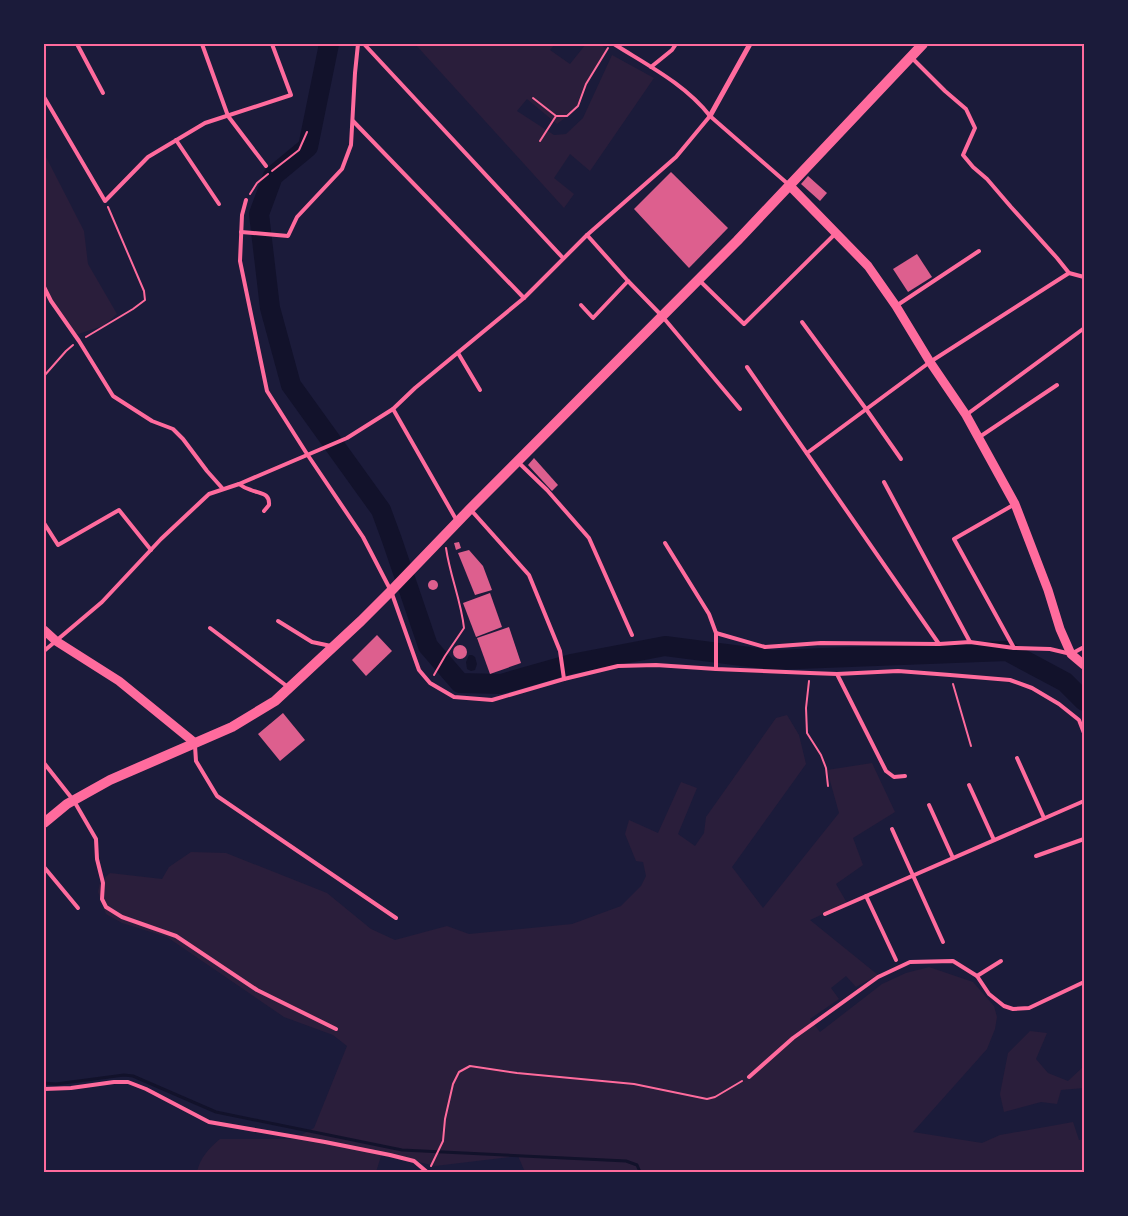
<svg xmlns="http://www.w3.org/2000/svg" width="1128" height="1216" viewBox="0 0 1128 1216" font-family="'PT Serif',serif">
<rect width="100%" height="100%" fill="#1b1b3a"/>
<g fill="#2a1e3b">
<path d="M415 44H555L550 50 570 64 586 44H600L606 49 574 111 557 124 527 99 517 111 554 135 566 134 583 118 612 55 654 78 590 171 570 154 554 178 574 194 564 208Z"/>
<path d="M44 153 84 231 88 264 117 314 103 326 75 335 45 291 46 273 44 268Z"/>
<path d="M787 715 799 735 806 764 732 867 763 908 839 813 827 770 872 763 895 812 853 838 863 865 836 884 847 903 810 920 878 975 856 987 846 976 831 988 839 999 810 1019 820 1032 882 984 906 973 929 967 973 982 994 1006 997 1017 995 1029 987 1049 913 1132 982 1143 1000 1135 1073 1122 1079 1140 1084 1139V1170L1080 1172H525L518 1156 435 1166 382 1153 376 1172H197C200 1158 209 1148 220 1139H294L314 1128 347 1046 333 1035 284 1017 167 937 122 923 106 914 98 892 100 882 110 873 162 879 169 867 191 852 226 853 327 893 371 929 395 940 447 926 469 934 572 924 621 906 641 886 646 876 643 862 636 861 625 834 629 820 658 833 681 782 697 788 678 834 695 846 704 833 706 817 776 718Z"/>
<path d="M1030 1031 1047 1033 1036 1059 1048 1073 1068 1081 1084 1066V1088L1061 1090 1057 1104 1041 1102 1004 1112 1000 1094 1008 1053Z"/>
</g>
<path fill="#12122b" d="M469 655H472L475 657 477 664 475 670 471 671 467 669 466 662Z"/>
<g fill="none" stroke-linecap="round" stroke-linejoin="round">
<path stroke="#12122b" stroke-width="3" d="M44 1083 56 1084 124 1075 133 1076 216 1112 402 1150 626 1161 637 1165 640 1172"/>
<path stroke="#12122b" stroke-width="20" d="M329 44 308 147 273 176 259 214 270 308 291 385 381 510 392 540 428 646 460 683 501 684 571 664 665 646 772 660 1007 651 1065 682 1084 701"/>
</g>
<g fill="#dd5f8e">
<path d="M671 172 728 228 689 268 634 209Z"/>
<path d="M808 176 827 193 820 201 801 184Z"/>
<path d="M917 254 932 277 908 292 893 269Z"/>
<path d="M534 458 558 485 552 491 528 465Z"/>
<path d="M459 542 461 548 456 550 454 543Z"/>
<path d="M469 550 483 566 492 590 475 595 458 553Z"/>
<circle cx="433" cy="585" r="5"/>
<path d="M490 593 502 627 476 637 463 603Z"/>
<path d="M509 627 521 663 490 674 477 638Z"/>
<path d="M377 635 392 651 366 676 352 660Z"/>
<circle cx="460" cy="652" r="7"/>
<path d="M283 713 305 740 280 761 258 734Z"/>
</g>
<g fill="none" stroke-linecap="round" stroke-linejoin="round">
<g stroke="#ff6b9d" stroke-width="2">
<path d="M533 98 556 116H567L578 106 586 84 608 48"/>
<path d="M540 141 556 116"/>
<path d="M272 171 299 150 307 132"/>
<path d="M250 194 257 183 268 174"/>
<path d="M86 337 133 309 145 300 144 291 108 207"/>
<path d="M44 376 66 351 73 345"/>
<path d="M434 675 445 656 464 628C461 600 450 576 446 548"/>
<path d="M809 681 806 708 807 733 821 755 826 768 828 786"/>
<path d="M953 684 971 746"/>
<path d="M431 1166 443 1141 445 1119 453 1084 459 1072 470 1066 517 1073 634 1084 707 1099 715 1097 742 1081"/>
</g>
<g stroke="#ff6b9d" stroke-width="4">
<path d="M77 44 103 93"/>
<path d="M202 44 228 116 266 166"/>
<path d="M364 44 563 258"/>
<path d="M614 44C647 65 685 84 710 116L788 184"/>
<path d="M911 57 945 91 966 109 975 128 963 155 973 167 987 179 1011 207 1057 258 1069 273 1084 277"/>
<path d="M651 67 672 50 676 44"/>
<path d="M44 97 105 201 148 157 205 123 291 95 272 44"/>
<path d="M353 121 524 298"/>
<path d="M176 140 219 204"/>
<path d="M246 200 242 215 240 261 267 391 307 454 363 537 391 591 419 670 430 683 454 697 492 700 564 679 618 666 656 665 716 669 810 673 837 674 898 671 950 675 1010 680 1032 688 1059 704 1079 720 1084 733"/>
<path d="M241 232 288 236 297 217 342 169 351 145 355 73 358 44"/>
<path d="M587 235 628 281 662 316 740 409"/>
<path d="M700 281 744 324 836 233"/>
<path d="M44 287 51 301 79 341 113 396 152 421 173 429 183 439 207 471 223 489"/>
<path d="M581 305 593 318 628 281"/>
<path d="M896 306 979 251"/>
<path d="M802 322 866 409 901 459"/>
<path d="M458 353 480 390"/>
<path d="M747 367 939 644"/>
<path d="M393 409 457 521"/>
<path d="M966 415 1083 329 1084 331"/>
<path d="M978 438 1057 385"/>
<path d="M807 453 930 362 1069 273"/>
<path d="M518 462 547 490 589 538 632 635"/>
<path d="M884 482 970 642"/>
<path d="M239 484C243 487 247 489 251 490 261 494 270 493 269 505L264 511"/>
<path d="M470 509 529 575 560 651 564 679"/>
<path d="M44 523 58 545 119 510 151 550"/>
<path d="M665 543 709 614 716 633"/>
<path d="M278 621 312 642 331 646"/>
<path d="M210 628 288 687"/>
<path d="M1014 648 954 539 1015 504"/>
<path d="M44 651 102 602 161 539 209 494 239 484 347 438 393 409 415 388 524 298 587 235 676 157 710 116"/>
<path d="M716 669V633L765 647 821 643 939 644 970 642 1014 648 1050 649 1071 654 1084 647"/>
<path d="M837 674 886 771 894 777 905 776"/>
<path d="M195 746 196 761 217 796 396 918"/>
<path d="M1017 758 1044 818"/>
<path d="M44 763 74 801 96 839 97 859 103 883 102 899 106 907 122 917 176 936 257 990 336 1029"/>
<path d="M969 785 994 840"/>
<path d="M929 805 953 858"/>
<path d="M892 829 943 942"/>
<path d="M1036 856 1084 839"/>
<path d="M44 867 78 908"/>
<path d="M866 896 896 960"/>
<path d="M825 914 1084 801"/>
<path d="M977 976 1001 961"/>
<path d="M749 1077 793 1038 878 977 910 962 953 961 977 976 989 994 1004 1006 1013 1009 1029 1008 1084 982"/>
<path d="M44 1089 71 1088 114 1082H128L146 1089 209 1122 325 1142 390 1155 414 1161 427 1172"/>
</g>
<path stroke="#ff6b9d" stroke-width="5" d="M710 116 750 44"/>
<g stroke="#ff6b9d" stroke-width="9">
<path d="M790 186 868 266 896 306 930 362 966 415 1015 504 1048 590 1060 629 1071 654 1084 665"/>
<path d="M44 630 56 641 119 681 195 743"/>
</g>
<path stroke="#ff6b9d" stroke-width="10" d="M44 823 67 804 110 780 232 727 275 701 361 621 391 591 470 509 737 241 923 44"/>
</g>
<rect width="1128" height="1216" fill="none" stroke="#1b1b3a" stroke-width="90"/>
<rect x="45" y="45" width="1038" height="1126" fill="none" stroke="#ff6b9d" stroke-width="2"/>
</svg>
